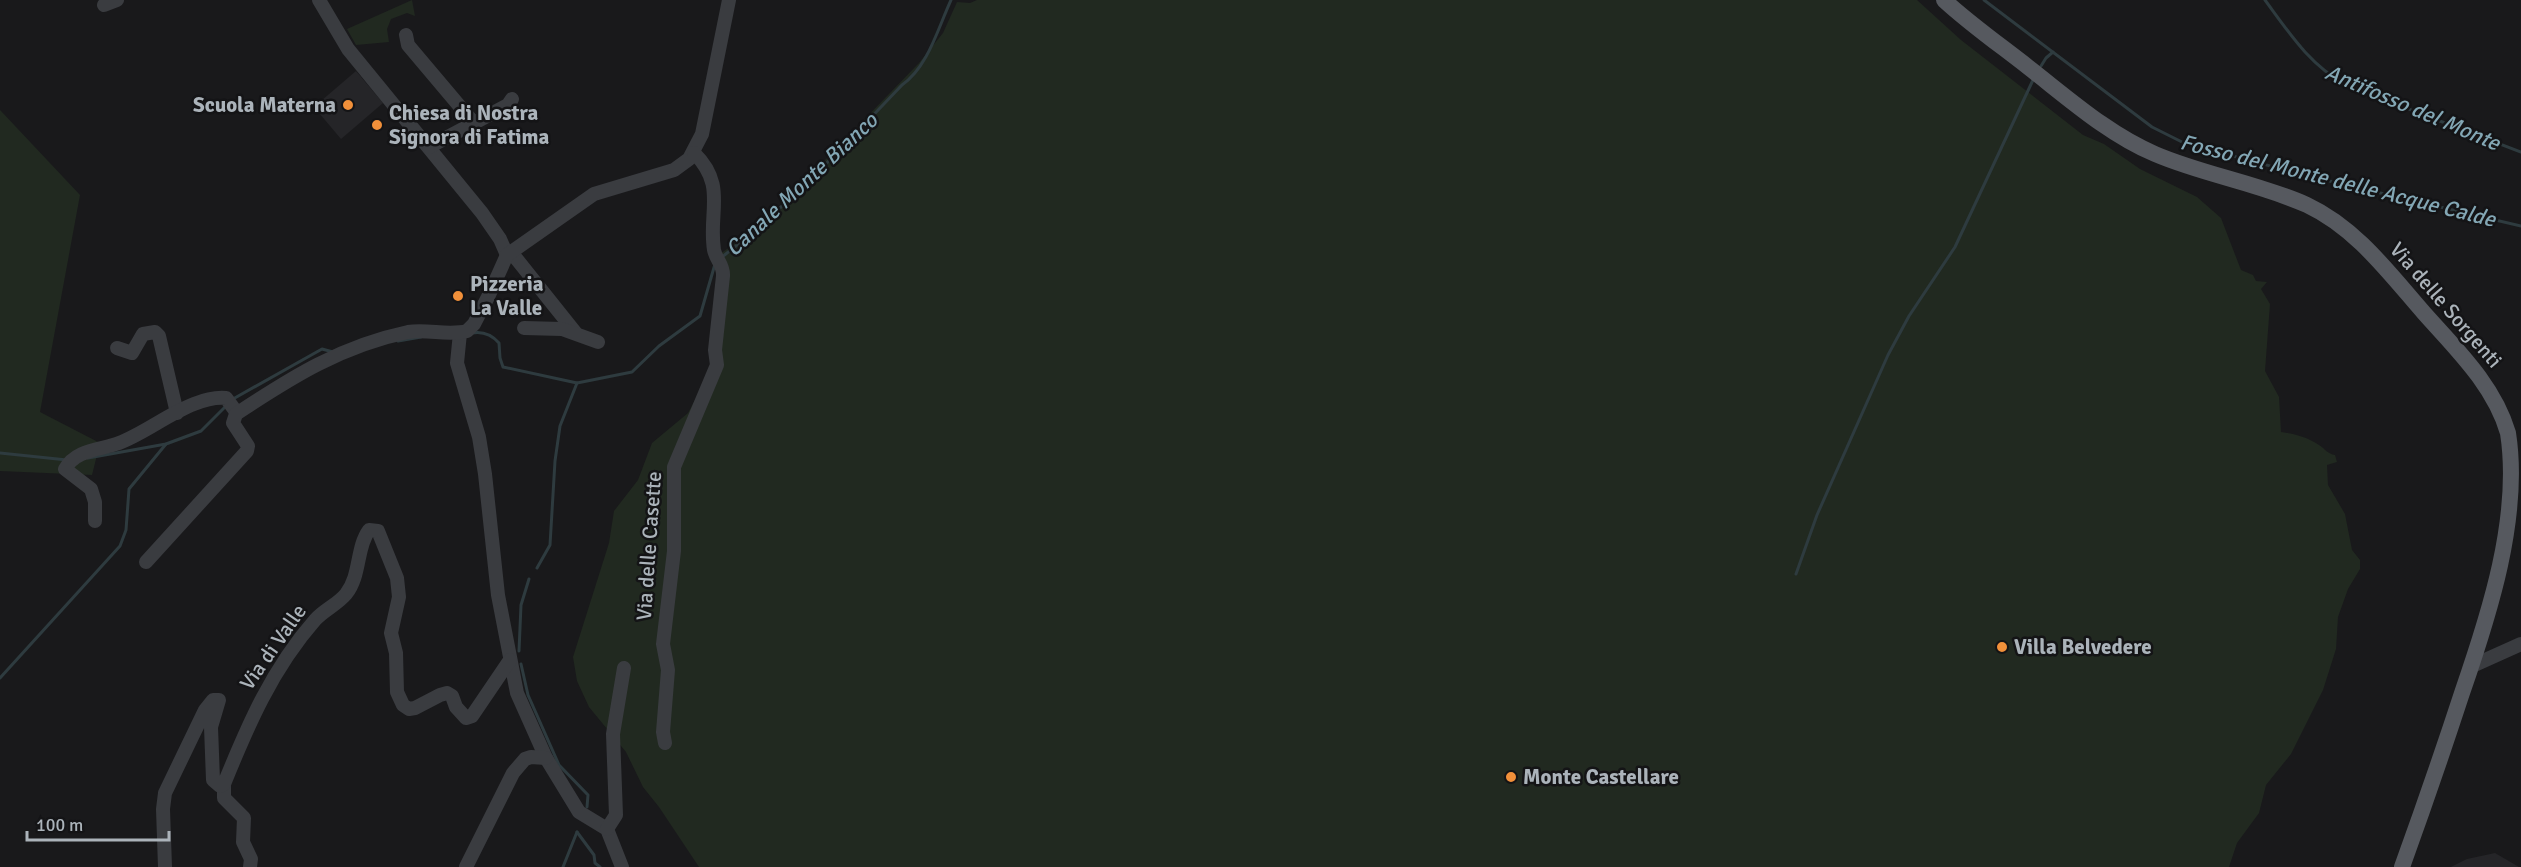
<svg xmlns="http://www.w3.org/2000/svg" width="2521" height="867" viewBox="0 0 2521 867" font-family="Signika,sans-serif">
<rect width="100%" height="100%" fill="#19191b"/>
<g fill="#252528">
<path d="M356 71 383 103 341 139 314 107Z"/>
<path d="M2495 853 2519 867H2451L2467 859Z"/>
</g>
<g fill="#212920">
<path d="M412 0 415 16 407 13 391 19 387 29 389 42 356 45 347 29Z"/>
<path d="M977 0H1917L1961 40 2083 135 2104 144 2140 169 2197 197 2221 218 2241 270 2253 275 2256 281 2267 282 2261 289 2270 304 2265 371 2279 397 2281 432C2295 434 2307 437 2319 445 2325 449 2328 454 2335 455L2337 462 2327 465 2328 485 2345 514 2352 550 2360 560V569L2348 589 2338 617 2336 649 2323 690 2291 754 2266 785 2259 813 2237 843 2229 867H699L659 807 643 787 626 752 589 707 577 681 573 657 609 543 614 511 638 480 652 443 688 413 721 351 720 254 767 220 919 63 943 33 957 2 970 3Z"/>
<path d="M0 110 80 195 40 412 100 443 92 475 0 471Z"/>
</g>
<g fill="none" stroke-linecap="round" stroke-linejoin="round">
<g stroke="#2e3b3f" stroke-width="3">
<path d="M1984 0 2152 127 2184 143 2304 175 2521 226"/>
<path d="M2265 0C2290 34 2309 64 2346 85L2521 152"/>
<path d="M2041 66 2046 58 2053 52"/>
<path d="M722 257C788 206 845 145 902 85 928 67 938 28 951 0"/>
<path d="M472 333C483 331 492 335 499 343L500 358 503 367 577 383 632 372 659 346 700 316 715 264"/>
<path d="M398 341 421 337"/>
<path d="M233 399 322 349 333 352"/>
<path d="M0 453 67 460"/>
<path d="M88 458 166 444 201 431 226 406"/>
<path d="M537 568 550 545 555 461 560 426 577 383"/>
<path d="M1796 574 1817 515 1888 355 1909 316 1955 247 2033 80"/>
<path d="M519 651 521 605 529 579"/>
<path d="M521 664 528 695 559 765 588 795 587 807"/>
<path d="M0 678 120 546 126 530 129 489 166 444"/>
<path d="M577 832 594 855 595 863 600 867"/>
<path d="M563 867 577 832"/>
</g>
<g stroke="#3a3c40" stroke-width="14">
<path d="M319 0 348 49 482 213 500 239 507 255"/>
<path d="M104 5 117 0"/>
<path d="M406 35 408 45 473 122"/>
<path d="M429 147 508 105 512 99"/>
<path d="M511 252 575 332"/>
<path d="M524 328 562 329 598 342"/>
<path d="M460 333 457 363 479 437 485 474 498 595 517 693 546 758 579 812 607 829 622 867"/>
<path d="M117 348 132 353 143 334 155 332 159 336 177 413"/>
<path d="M95 521V502L91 489 65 469C76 449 101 450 119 443 145 433 168 414 194 404 204 400 215 397 226 398L237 413"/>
<path d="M146 562 247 451 248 446 233 423 236 414C292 377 341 346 408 332 428 329 449 336 467 331L474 324 489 295 507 255 594 194 674 170 689 159 702 134 729 0"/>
<path d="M2472 666 2521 644"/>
<path d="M665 743 663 732 668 670 663 644 674 551V467L717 365 715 350 723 276C724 265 716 260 714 250 708 212 727 185 694 153"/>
<path d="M224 784V798L244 818 243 842 251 859 250 867"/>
<path d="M607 829 616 815 613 734 624 668"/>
<path d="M165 867 163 809 165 793 205 710 213 700H219L211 727 213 780 220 786 224 784C248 725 272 669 315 620 324 610 338 604 346 594 361 575 356 548 369 530L378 531 397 578 399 597 391 633 396 653 397 692 403 705 409 709 415 708 440 695 447 693 452 696 456 707 466 718 472 716 510 660"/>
<path d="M466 867 513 773 525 759 531 757 546 758"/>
</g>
<path stroke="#56595f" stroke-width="16" d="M1944 0C1970 24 2000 45 2028 67 2068 98 2108 134 2155 154 2204 175 2258 183 2307 205 2356 228 2389 273 2424 313 2456 349 2494 385 2508 433 2521 517 2489 615 2462 693 2443 751 2423 809 2402 867"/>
</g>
<g fill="#f1903a" stroke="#141416" stroke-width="2">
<circle cx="348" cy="105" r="6"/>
<circle cx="377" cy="125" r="6"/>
<circle cx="458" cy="296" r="6"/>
<circle cx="2002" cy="647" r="6"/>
<circle cx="1511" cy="777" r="6"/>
</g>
<g text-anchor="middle" stroke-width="5" stroke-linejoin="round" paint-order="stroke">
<g font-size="21" font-weight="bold" fill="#abb3ba" stroke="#141416" text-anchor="start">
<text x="336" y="112" text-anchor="end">Scuola Materna</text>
<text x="389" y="120">Chiesa di Nostra<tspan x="389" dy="24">Signora di Fatima</tspan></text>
<text x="470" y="291">Pizzeria<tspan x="470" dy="24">La Valle</tspan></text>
<text x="2014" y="654">Villa Belvedere</text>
<text x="1523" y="784">Monte Castellare</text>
</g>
<g font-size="21" fill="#abb3ba" stroke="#141416">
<text transform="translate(2446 305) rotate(49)" y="7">Via delle Sorgenti</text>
<text transform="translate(649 546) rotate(-86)" y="7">Via delle Casette</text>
<text transform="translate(273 647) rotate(-55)" y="7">Via di Valle</text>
</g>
<g font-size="22" font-style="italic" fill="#83a7b5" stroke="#141416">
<text transform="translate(2413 107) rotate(23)" y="8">Antifosso del Monte</text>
<text transform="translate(2338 180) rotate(14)" y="8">Fosso del Monte delle Acque Calde</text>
<text transform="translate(801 184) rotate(-43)" y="8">Canale Monte Bianco</text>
</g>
</g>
<path d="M27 831v9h142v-9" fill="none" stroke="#abb3ba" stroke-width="3"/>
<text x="36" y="831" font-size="18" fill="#abb3ba" stroke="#141416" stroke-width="4.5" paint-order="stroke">100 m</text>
</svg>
